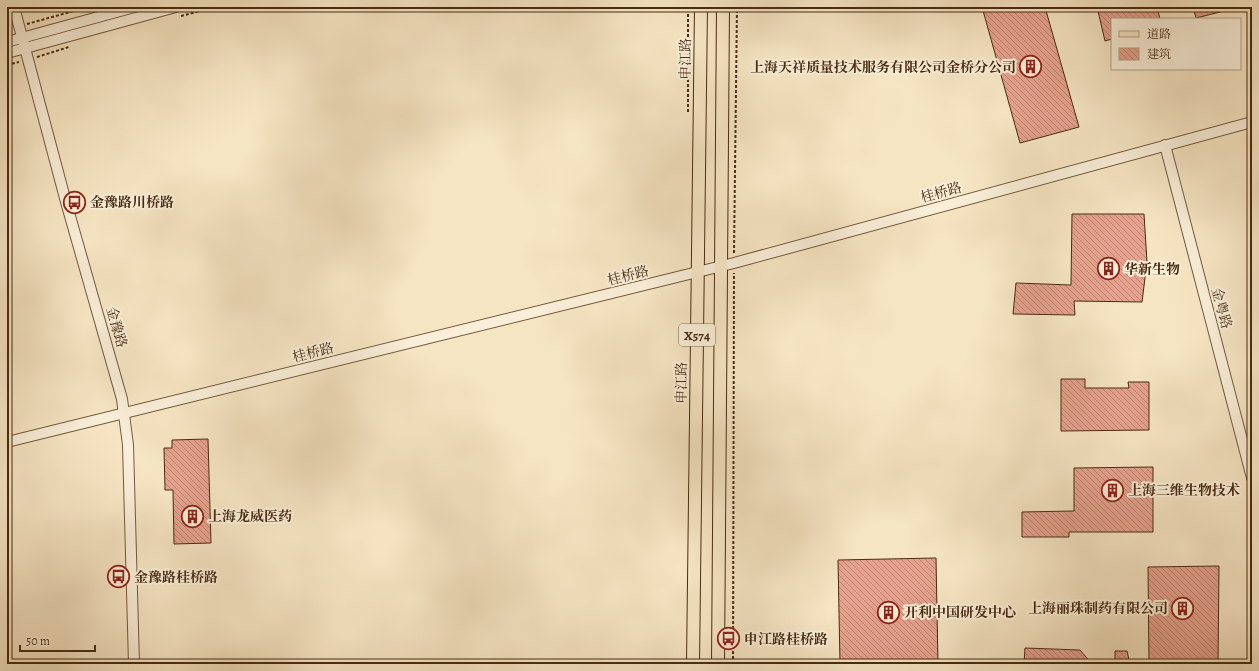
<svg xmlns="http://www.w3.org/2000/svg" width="1259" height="671" viewBox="0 0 1259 671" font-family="Alegreya,'Noto Serif SC',serif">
<defs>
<pattern id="building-back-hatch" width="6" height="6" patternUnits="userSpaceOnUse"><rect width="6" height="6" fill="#e6a28e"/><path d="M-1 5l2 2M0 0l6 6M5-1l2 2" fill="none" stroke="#bc8473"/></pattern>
</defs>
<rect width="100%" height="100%" fill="#f6e5c3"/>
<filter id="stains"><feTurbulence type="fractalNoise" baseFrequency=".005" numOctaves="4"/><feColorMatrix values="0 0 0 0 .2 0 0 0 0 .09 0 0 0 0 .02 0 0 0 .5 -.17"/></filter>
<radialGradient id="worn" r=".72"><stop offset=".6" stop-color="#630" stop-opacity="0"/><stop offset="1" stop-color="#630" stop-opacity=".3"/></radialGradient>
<g fill="url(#building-back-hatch)" stroke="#482b10">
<path d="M982 7H1045L1079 127 1020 143Z"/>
<path d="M1097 7H1157L1160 19H1112V39L1105 41Z"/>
<path d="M1193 7H1227L1228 10 1196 18Z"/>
<path d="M1072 214H1144L1147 262 1142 302 1074 301 1075 315 1013 314 1016 283 1071 285Z"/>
<path d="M1061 379H1085V388H1129L1128 382H1149V430L1061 431Z"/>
<path d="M208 439 211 543 174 544 173 490H165L164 448H172V440Z"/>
<path d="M1153 467V532H1069V537H1022V512L1074 511V468Z"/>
<path d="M936 558 938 664H840L838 560Z"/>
<path d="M1219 566 1218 664H1149L1148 567Z"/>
<path d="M1025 648 1080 650 1092 664H1024Z"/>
<path d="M1115 651H1127L1130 664H1115Z"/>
</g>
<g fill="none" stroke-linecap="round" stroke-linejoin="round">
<defs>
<g id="minor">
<path d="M14 7 66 202 122 399 128 445 134 664"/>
<path d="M7 42 135 7"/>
<path d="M7 53 176 7"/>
<path d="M1165 145 1252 478"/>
<path d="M7 442 734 263 1252 122"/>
</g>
<g id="major">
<path d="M693 664 701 7"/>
<path d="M718 664 723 7"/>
</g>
</defs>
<use href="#minor" stroke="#745a3d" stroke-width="12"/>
<use href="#major" stroke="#482b10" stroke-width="14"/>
<g stroke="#482b10" stroke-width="2" stroke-dasharray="3 2" stroke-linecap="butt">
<path d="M181 16 215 7"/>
<path d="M27 24 88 7"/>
<path d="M37 57 69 47"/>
<path d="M7 65 19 62"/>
<path d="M688 112V7"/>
<path d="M734 253 737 7"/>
<path d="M733 664 734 273"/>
</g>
<use href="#minor" stroke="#f9eed8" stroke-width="10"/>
<use href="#major" stroke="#f6e5c3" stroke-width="12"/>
</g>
<defs>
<symbol id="building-ring" viewBox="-11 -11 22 22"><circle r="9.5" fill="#f9eed8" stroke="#8f2418" stroke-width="1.5"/><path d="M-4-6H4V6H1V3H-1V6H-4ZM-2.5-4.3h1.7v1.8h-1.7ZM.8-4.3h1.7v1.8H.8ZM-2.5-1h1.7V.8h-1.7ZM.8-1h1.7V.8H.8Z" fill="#8f2418"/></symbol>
<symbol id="bus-ring" viewBox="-11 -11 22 22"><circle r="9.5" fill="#f9eed8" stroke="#8f2418" stroke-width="1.5"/><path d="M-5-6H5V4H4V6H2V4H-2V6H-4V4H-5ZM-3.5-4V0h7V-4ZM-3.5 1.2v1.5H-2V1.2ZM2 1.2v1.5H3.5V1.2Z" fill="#8f2418"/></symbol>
</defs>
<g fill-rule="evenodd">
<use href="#building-ring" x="1018" y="54" width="25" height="25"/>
<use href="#bus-ring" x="62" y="190" width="25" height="25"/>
<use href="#building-ring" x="1096" y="256" width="25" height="25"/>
<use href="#building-ring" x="1100" y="478" width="25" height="25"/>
<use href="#building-ring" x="180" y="504" width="25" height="25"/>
<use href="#bus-ring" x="106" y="564" width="25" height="25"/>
<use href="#building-ring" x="1170" y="596" width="25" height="25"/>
<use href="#building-ring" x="876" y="600" width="25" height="25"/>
<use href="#bus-ring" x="716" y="626" width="25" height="25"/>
</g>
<g text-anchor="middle" stroke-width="4" stroke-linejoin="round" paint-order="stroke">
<rect fill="#f9eed8" stroke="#7d664c" stroke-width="1" x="679" y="324" width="36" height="22" rx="3"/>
<g font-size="13" font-weight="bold" fill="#482b10">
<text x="697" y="340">X574</text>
</g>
<g font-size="14" fill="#482b10" stroke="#f9eed8">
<text transform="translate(685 59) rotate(-89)" y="5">申江路</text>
<text transform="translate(941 192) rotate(-15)" y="5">桂桥路</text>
<text transform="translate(628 275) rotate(-14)" y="5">桂桥路</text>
<text transform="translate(1222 308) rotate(75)" y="5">金粤路</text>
<text transform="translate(117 327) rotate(74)" y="5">金豫路</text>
<text transform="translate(313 352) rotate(-14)" y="5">桂桥路</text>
<text transform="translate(681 383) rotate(-89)" y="5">申江路</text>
</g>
<g font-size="14" font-weight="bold" fill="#482b10" stroke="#f9eed8" text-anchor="start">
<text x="1016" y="72" text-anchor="end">上海天祥质量技术服务有限公司金桥分公司</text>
<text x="90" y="207">金豫路川桥路</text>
<text x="1124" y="274">华新生物</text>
<text x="1128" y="495">上海三维生物技术</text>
<text x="208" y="521">上海龙威医药</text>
<text x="134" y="582">金豫路桂桥路</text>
<text x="1168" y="613" text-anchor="end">上海丽珠制药有限公司</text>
<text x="904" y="617">开利中国研发中心</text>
<text x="744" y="644">申江路桂桥路</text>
</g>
</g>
<rect width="1259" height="671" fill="none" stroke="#f6e5c3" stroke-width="24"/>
<rect x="8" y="8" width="1243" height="655" fill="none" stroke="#482b10" stroke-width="2"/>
<rect x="12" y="12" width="1235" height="647" fill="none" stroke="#482b10"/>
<rect x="1111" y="18" width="130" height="52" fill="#f9eed8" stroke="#b2a088"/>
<rect x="1119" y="31" width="20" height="6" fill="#f6e5c3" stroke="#b2a088"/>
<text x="1147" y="38" font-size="12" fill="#482b10">道路</text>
<rect x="1119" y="48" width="20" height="12" fill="url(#building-back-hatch)" stroke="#b2a088"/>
<text x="1147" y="58" font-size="12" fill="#482b10">建筑</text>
<path d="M20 645v6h75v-6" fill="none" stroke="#482b10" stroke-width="2"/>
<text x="26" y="645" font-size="12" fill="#482b10" stroke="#f9eed8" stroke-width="3" paint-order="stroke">50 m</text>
<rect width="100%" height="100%" filter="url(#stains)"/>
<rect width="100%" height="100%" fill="url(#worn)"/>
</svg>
